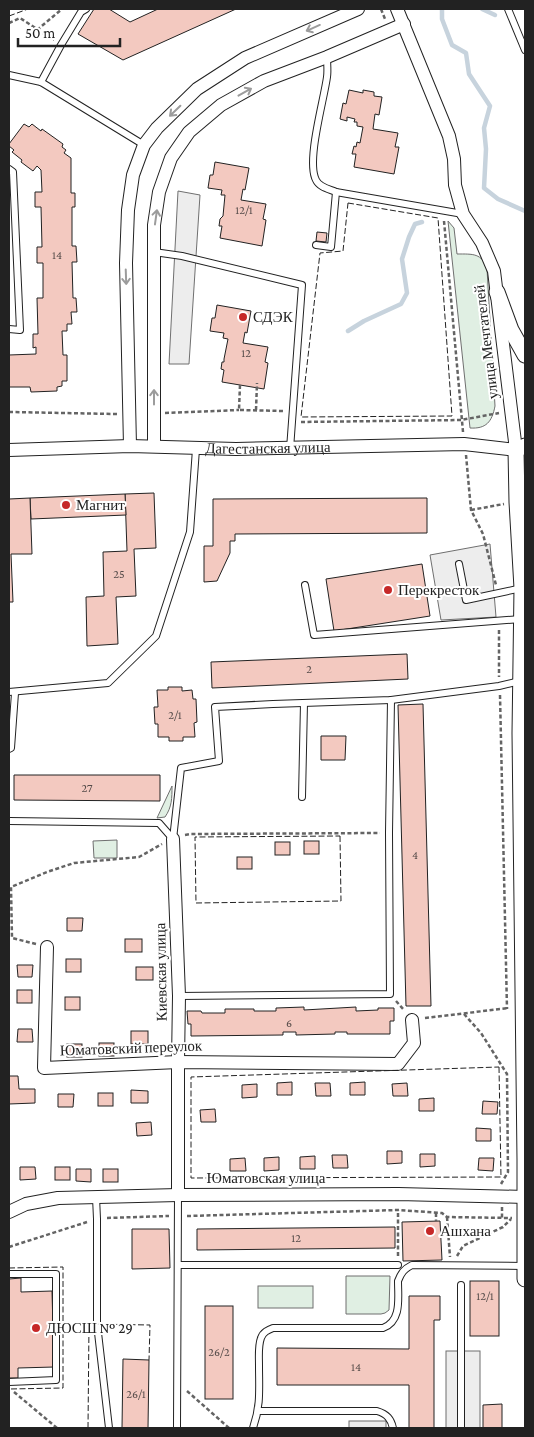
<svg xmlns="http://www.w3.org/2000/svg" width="534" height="1437" viewBox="0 0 534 1437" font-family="'Crimson Pro',serif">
<rect width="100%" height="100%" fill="#fff"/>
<g fill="#e0efe3" stroke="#6f6f6f">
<path d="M448 221 454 228 457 254C473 254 482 253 487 269L495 406C492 422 486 429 470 428Z"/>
<path d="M172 786C172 798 172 807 165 817L157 818Z"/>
<path d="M117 840V858H94L93 841Z"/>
<path d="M346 1276H390L389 1310 385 1313 381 1314H346Z"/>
<rect x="258" y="1286" width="55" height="22"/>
</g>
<g fill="#ededed" stroke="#6f6f6f">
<path d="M178 191 200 195 189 364H169Z"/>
<path d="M490 544 496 617 441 620 430 555Z"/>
<rect x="446" y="1351" width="34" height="77"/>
<rect x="349" y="1421" width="37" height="7"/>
</g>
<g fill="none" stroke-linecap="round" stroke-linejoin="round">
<g stroke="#c7d3dd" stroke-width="4.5">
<path d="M442 9V19L452 45 466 53 469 74 490 106 484 128 486 149 484 188 498 199 525 211"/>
<path d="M482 9 495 15"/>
<path d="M348 331 364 321 401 304 407 293 402 259 409 237 415 224 422 222"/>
</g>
</g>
<g fill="#f3c9c0" stroke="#222">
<path d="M94 9H109L130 22 158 9H236L123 60 78 34Z"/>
<path d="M349 90 363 93V90L374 92V96L382 97 379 115 375 114 373 129 398 133 395 147H399L394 174 354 167 356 154H352L354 146 356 147 357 142 360 143 363 127 357 126V122H354L355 119 347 117V121L340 119 343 103 346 104Z"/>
<path d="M24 124 29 127 32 124 41 131 42 129 63 144 62 147 66 150 64 153 71 158V193H75V207H72V246H76L77 262H72L73 298H76L77 312H71L72 324H67V331H62L63 355H67V381H62V386L57 387V391L31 392 30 387H9V355L36 354V347L33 348V334H38L37 298H43V263H37V247H42L41 207H35V192H42L41 170 37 166 33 171 21 162 22 160 12 152 14 150 9 146V144Z"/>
<path d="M215 162 249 168 245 190 243 189 241 200 266 204 263 219 266 220 262 246 220 238 222 226H219L220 219 223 216 225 195H221L222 190 208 188 210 175H213Z"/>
<path d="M317 232 327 233 326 242 316 241Z"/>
<path d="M217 305 251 311 247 333 245 332 243 343 268 347 265 362 268 363 264 389 222 382 224 370 221 369 222 362H224V359L228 339 223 338 224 333 210 331 212 318H215Z"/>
<path d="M154 493 156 548 134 549 136 596 116 597 118 644 87 646 86 597 104 596 103 552 127 551 125 494Z"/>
<path d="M125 494 126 515 31 519 30 498Z"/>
<path d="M30 498 32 554H11L13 602H9V499Z"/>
<path d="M427 498V533L235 534V541H230V553L217 581 204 582V546H213V499Z"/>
<path d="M422 564 430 616 334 631 326 579Z"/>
<path d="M407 654 408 679 212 688 211 662Z"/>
<path d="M168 687H182V691L192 690 193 699H196L197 722 194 723 195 737H183V741H169V737H158V724H155L154 707H158L157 690H168Z"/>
<path d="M423 704 431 1006H406L398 705Z"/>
<path d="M321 736H346L345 760H321Z"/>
<path d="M14 775H160V801L14 800Z"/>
<rect x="304" y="841" width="15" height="13"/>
<rect x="275" y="842" width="15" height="13"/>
<rect x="237" y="857" width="15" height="12"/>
<path d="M67 918H83L82 931H67Z"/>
<rect x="125" y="939" width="17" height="13"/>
<rect x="66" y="959" width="15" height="13"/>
<path d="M17 965H33L32 977H18Z"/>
<rect x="136" y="967" width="17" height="13"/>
<rect x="17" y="990" width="15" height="13"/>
<rect x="65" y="997" width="15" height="13"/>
<path d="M304 1007V1010L356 1007V1011L378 1010V1008H394V1021H390V1034H347V1032H335V1034L296 1035V1032H283V1035L191 1036V1024H188L187 1011H201L202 1013H225V1009H254V1011H276V1008Z"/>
<path d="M18 1029H32L33 1042H17Z"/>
<rect x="131" y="1031" width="17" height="13"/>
<rect x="99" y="1043" width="15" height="13"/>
<rect x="67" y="1044" width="15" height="13"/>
<path d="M9 1076H18L19 1089H35V1103L9 1104Z"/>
<path d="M292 1082V1095H277V1083Z"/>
<path d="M365 1082V1095H350V1083Z"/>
<path d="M315 1083H330L331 1096H316Z"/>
<path d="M407 1083 408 1096H393L392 1084Z"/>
<path d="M257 1084V1097L242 1098V1085Z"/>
<path d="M131 1090 148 1091V1103H131Z"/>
<rect x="98" y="1093" width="15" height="13"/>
<path d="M58 1094H74L73 1107H58Z"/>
<path d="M434 1098V1111H419V1099Z"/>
<path d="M483 1101 498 1102 497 1114H482Z"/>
<path d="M215 1109 216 1122H201L200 1110Z"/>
<path d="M151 1122 152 1135 137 1136 136 1123Z"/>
<path d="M476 1128 491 1129V1141H476Z"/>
<path d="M387 1151H402V1163L387 1164Z"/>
<path d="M420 1154H435V1166L420 1167Z"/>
<path d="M332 1155H347L348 1168H333Z"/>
<path d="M315 1156V1169H300V1157Z"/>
<path d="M279 1157V1170L264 1171V1158Z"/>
<path d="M245 1158 246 1171H230V1159Z"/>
<path d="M479 1158H494L493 1171 478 1170Z"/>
<path d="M20 1167H35L36 1179 20 1180Z"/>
<rect x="55" y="1167" width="15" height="13"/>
<path d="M76 1169H91V1182L76 1181Z"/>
<rect x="103" y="1169" width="15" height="13"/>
<path d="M440 1221 442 1260 403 1261 402 1222Z"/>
<path d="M395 1227V1248L197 1250V1229Z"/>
<path d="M132 1229H169L170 1268 132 1269Z"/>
<path d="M21 1278V1292L52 1291 54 1367 18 1368V1378H9V1279Z"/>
<rect x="470" y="1281" width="29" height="55"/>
<path d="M409 1296H440V1320H434V1428H409V1385H277V1348L409 1349Z"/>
<rect x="205" y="1306" width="28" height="93"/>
<path d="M123 1359 149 1360 148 1428H122Z"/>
<path d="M502 1404V1428H483V1405Z"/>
</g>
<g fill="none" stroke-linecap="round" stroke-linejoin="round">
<defs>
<g id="service">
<path d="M508 9 525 50"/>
<path d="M327 57C327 64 328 70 327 77 324 100 306 161 316 180 319 187 329 189 336 192L463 214"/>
<path d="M9 75 41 82 144 145"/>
<path d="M41 82 61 45 81 12 86 9"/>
<path d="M9 169 13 172 20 330 9 329"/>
<path d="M316 245 331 247 336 192"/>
<path d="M154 252 182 256 302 285 290 449"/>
<path d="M459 564 466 600 522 588"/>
<path d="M305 585 314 635 521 619"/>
<path d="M9 692 108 683 156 636 190 532 196 449"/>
<path d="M9 749 11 748 15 693"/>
<path d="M302 797 304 703"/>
<path d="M9 821 159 823 173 839"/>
<path d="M173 839 181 768 219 761 215 707 273 704 391 700 499 686 520 681"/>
<path d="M179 996 390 994 389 833 391 700"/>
<path d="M96 1197 97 1219V1324L109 1428"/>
<path d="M178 1265H398"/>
<path d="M9 1274H56V1380L9 1382"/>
<path d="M259 1411H377C387 1414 391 1419 393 1428"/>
<path d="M177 1428 178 1195"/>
<path d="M253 1428C261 1405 259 1389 259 1365 259 1357 258 1346 261 1338 263 1332 268 1330 273 1328H383C402 1321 398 1298 398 1281 401 1273 404 1269 412 1265L525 1266"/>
<path d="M461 1428V1285"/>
</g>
<g id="minor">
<path d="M130 446 126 263 128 210 133 175 144 145 157 128 197 89 245 58 358 9"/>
<path d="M154 446V225L159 192 171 158 189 132 221 105 264 81 327 57 404 24"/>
<path id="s1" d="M9 450 130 446 236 449 464 444 516 450 494 271 482 243 463 214 455 185 454 159 449 136 397 9"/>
<path d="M173 839 179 996 178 1062V1195"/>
<path d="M47 947 44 1068 178 1062 398 1064 414 1043 412 1020"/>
<path d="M9 1212 26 1204 58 1198 178 1195 398 1194 525 1197"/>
</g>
<g id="tertiary">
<path d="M497 292 511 330 525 355"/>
<path d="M525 446 516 450 517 502 522 588 520 733 525 1160V1279"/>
</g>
</defs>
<use href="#service" stroke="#222" stroke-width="8"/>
<use href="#minor" stroke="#222" stroke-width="14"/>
<use href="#tertiary" stroke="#222" stroke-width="17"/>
<g stroke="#646464" stroke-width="2.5" stroke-dasharray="4 2.5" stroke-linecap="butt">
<path d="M381 9 385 19"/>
<path d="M9 23 20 18 54 40"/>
<path d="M37 30 62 9"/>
<path d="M444 221 463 432"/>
<path d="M240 385 239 410 284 411"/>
<path d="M256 410 257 383"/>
<path d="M9 412 117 414"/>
<path d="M165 413 239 410"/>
<path d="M301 422 461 420 499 413"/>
<path d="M466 455 471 510 483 534 496 585"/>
<path d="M471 510 504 504"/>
<path d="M499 630V677"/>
<path d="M500 695 507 1009"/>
<path d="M185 835 191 834 380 833"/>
<path d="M36 944 12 938 11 887 47 872 74 863 139 857 162 844"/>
<path d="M396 1001 404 1010"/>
<path d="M464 1014 481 1033 507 1074 508 1172 501 1184"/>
<path d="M425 1018 509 1008"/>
<path d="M502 1207V1218"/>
<path d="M436 1213V1221"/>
<path d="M187 1216 398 1210 442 1213 447 1217 512 1218"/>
<path d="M447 1217 450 1257"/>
<path d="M107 1218 169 1216"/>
<path d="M9 1247 87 1222"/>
<path d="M398 1256V1210"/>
<path d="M457 1256 463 1246 503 1227 511 1219"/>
<path d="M187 1391 229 1428"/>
<path d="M14 1392 57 1428"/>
</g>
<use href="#service" stroke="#fff" stroke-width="6"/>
<use href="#minor" stroke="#fff" stroke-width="12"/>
<use href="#tertiary" stroke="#fff" stroke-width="15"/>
<g stroke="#222" stroke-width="1" stroke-dasharray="6 2.5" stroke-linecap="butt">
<path d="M9 16 28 9"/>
<path d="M348 203 438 218 452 416 301 417 320 253 343 251Z"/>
<path d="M340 836 341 901 196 903 195 837Z"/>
<path d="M499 1067 501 1177 191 1178V1077Z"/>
<path d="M9 1268 63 1267V1388L9 1389"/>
<path d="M88 1428 89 1324 150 1325 149 1360"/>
</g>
</g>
<defs><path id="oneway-shaft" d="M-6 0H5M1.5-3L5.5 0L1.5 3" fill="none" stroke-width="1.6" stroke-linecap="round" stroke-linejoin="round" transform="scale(1.25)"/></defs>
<g stroke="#9c9c9c">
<use href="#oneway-shaft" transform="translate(313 28) rotate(156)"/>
<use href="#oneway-shaft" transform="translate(245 92) rotate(-29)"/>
<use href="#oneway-shaft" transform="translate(175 111) rotate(136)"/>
<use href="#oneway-shaft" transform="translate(156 217) rotate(-82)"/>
<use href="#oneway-shaft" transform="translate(126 277) rotate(88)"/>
<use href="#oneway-shaft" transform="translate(154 397) rotate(-90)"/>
</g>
<g fill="#c62828" stroke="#fff" stroke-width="2">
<circle cx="243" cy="317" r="5"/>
<circle cx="66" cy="505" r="5"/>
<circle cx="388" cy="590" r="5"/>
<circle cx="430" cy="1231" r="5"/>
<circle cx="36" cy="1328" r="5"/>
</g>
<g text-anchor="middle" stroke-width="4" stroke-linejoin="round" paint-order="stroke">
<g font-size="12" fill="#564c4a">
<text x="244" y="214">12/1</text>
<text x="57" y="259">14</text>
<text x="246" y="357">12</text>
<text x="119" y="578">25</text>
<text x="309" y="673">2</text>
<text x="175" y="719">2/1</text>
<text x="87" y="792">27</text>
<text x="415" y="859">4</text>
<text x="289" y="1027">6</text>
<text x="296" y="1242">12</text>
<text x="485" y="1300">12/1</text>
<text x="219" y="1356">26/2</text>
<text x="356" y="1371">14</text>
<text x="136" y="1398">26/1</text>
</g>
<g font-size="15" fill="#222" stroke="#fff" text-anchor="start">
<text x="253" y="322">СДЭК</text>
<text x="76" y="510">Магнит</text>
<text x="398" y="595">Перекресток</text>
<text x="440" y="1236">Ашхана</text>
<text x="46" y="1333">ДЮСШ № 29</text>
</g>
<g font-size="15" fill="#222" stroke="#fff">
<text transform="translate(486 342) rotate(-97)" y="5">улица Мечтателей</text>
<text dy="5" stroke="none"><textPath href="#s1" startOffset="259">Дагестанская улица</textPath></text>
<text transform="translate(161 972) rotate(-91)" y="5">Киевская улица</text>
<text transform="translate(131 1048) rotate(-2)" y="5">Юматовский переулок</text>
<text x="266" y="1183">Юматовская улица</text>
</g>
</g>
<rect width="534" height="1437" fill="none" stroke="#222222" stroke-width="20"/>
<path d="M18 38v8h102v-8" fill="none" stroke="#222222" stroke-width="2.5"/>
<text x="25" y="38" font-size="15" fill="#222222" stroke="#ffffff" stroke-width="4" paint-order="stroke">50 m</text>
</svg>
